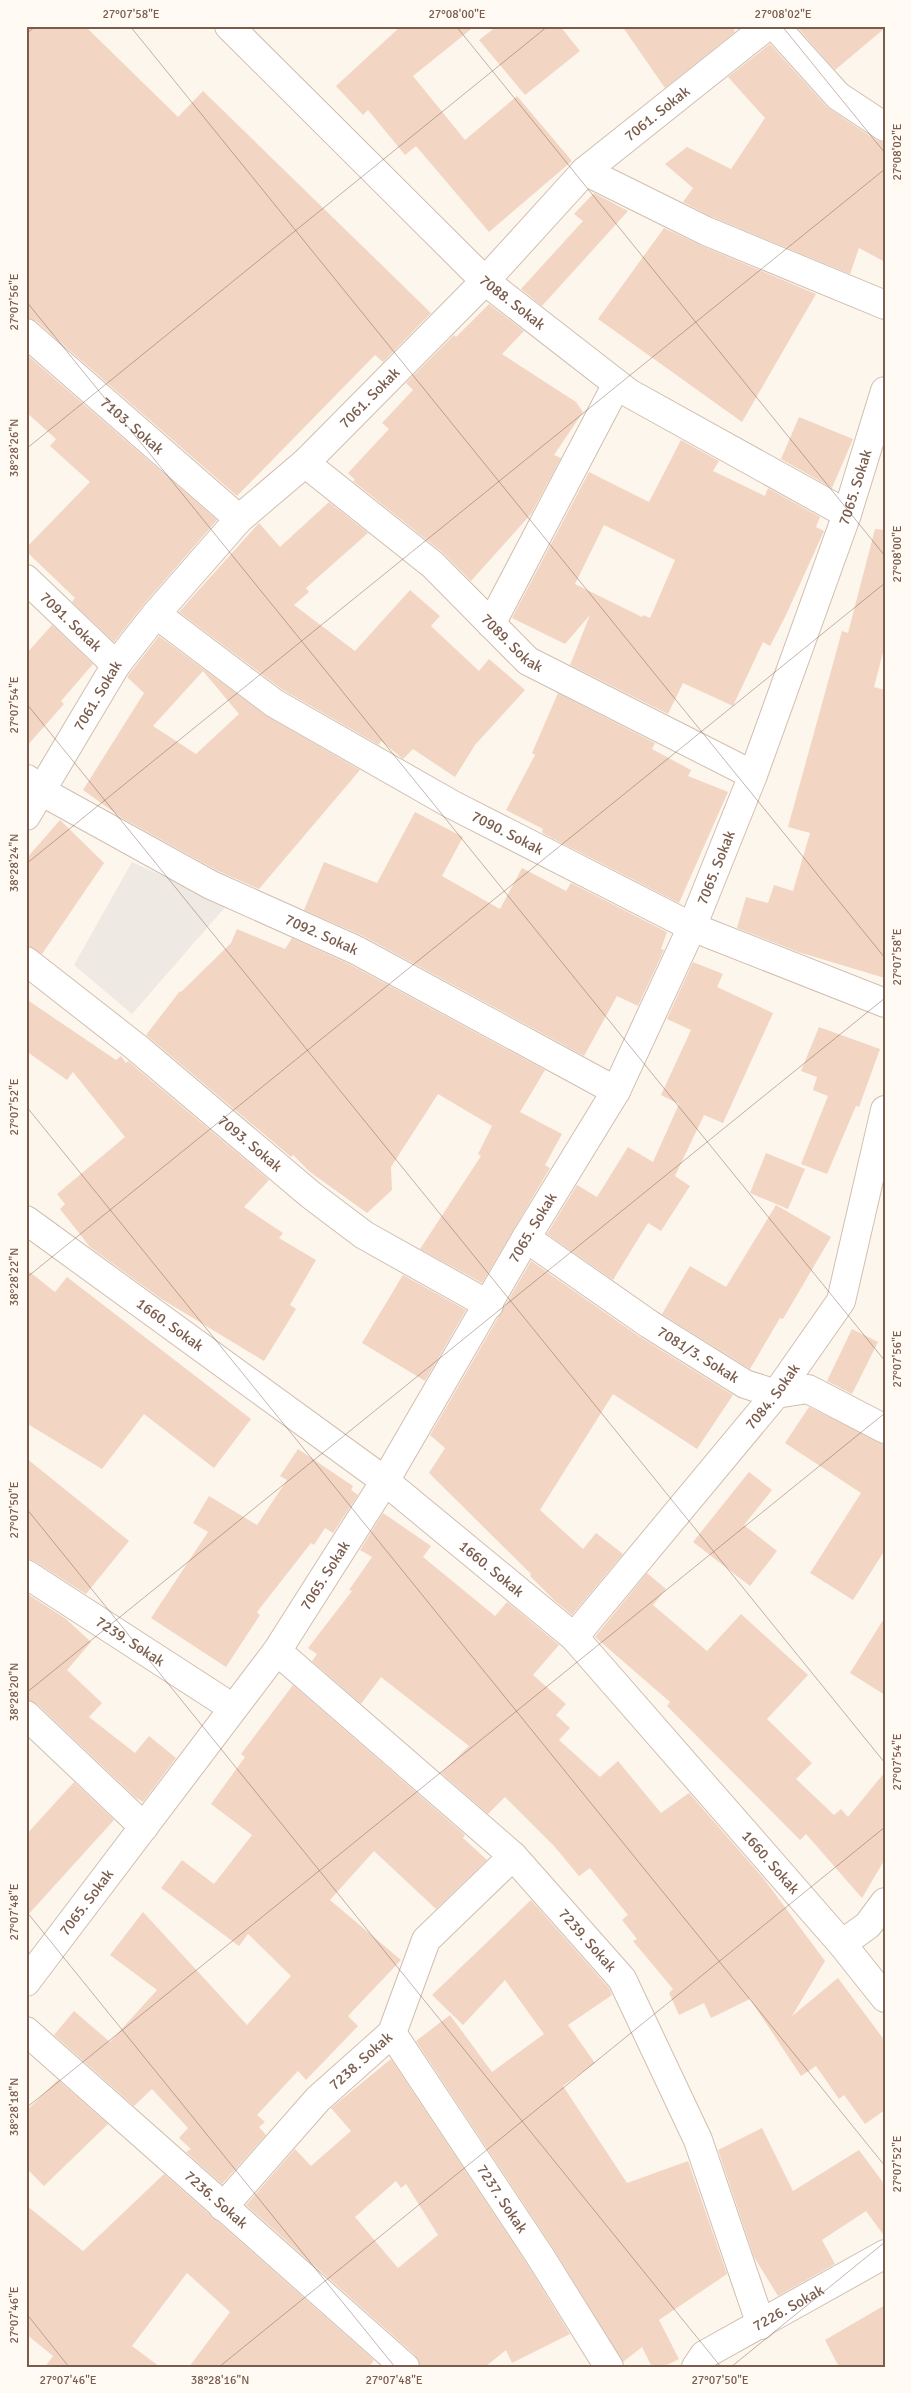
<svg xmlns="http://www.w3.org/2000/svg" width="911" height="2393" viewBox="0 0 911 2393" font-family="Signika,sans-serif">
<rect width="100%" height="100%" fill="#fdf6ec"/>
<path fill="#efe9e4" d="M132 862 227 905 132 1014 74 965Z"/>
<g fill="#f3d5c3" fill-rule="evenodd">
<path d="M26 26H85L178 117 203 91 431 313 383 362 375 355 237 496 36 321 26 318Z"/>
<path d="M401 26H475L413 76 465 140 517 96 572 161 489 232 416 146 405 155 368 110 363 115 336 86Z"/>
<path d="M497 26H560L580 51 525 95 479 40Z"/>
<path d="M622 26H732L735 32 665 88Z"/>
<path d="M796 26H885V28L835 70Z"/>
<path d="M770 44 827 107 876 140 885 143V262L859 248 850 274 712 217 683 202 693 188 665 164 687 147 731 169 765 118 728 77Z"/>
<path d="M594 193 628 211 542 306 521 289 583 221 574 214Z"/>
<path d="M664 228 700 245 816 294 742 422 598 319Z"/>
<path d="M489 304 524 331 502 354 576 402 583 412 554 455 561 458 531 514 471 581 443 553 353 481 355 480 348 473 389 429 382 423 413 390 406 383 454 335 456 337Z"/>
<path d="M26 354 217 520 144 604 114 642 72 602 75 598 26 551V548L90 482 50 446 56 439 26 412Z"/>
<path d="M799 417 853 439 832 488 781 459Z"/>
<path d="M681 440 719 461 713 471 765 496 768 488 820 517 816 527 824 531 786 615 770 646 763 642 733 706 683 683 668 714 570 665 590 615 565 644 512 618 589 472 649 502ZM604 525 675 560 650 618 643 615 642 617 575 584Z"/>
<path d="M329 502 368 533 306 588 309 592 294 605 355 651 410 590 440 616 431 626 479 671 489 659 525 690 475 745 455 777 413 749 403 759 381 741 379 745 283 690 179 612 259 523 280 547Z"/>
<path d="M875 529 885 530V645L874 687 885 690V978L798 952 737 928 746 897 768 903 774 885 793 891 810 833 788 827 842 631 848 633Z"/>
<path d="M52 625 93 664 61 701 64 704 26 747V654Z"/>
<path d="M159 636 265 715 360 770 259 889 218 871 122 818 83 790 144 693 127 677ZM203 671 239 714 196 754 153 726Z"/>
<path d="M558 693 655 743 652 749 691 770 688 776 728 792 679 903 544 834 542 832 543 829 506 810 535 755 532 753Z"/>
<path d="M415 812 463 837 442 876 500 909 522 868 566 891 571 883 667 932 661 949 664 950 638 1006 617 996 584 1056 363 936 304 910 324 862 377 883Z"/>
<path d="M60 820 104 863 42 954 26 946V859Z"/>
<path d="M237 929 285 949 292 938 349 964 545 1070 520 1112 562 1134 545 1165 550 1168 482 1283 420 1249 481 1156 478 1154 492 1126 438 1094 391 1167 392 1190 367 1213 310 1172 293 1155 291 1157 146 1035 180 991 181 992 231 943Z"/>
<path d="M693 962 723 974 717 987 773 1013 723 1123 704 1115 675 1176 690 1186 661 1231 648 1223 613 1280 547 1234 577 1185 597 1197 628 1147 653 1162 679 1104 661 1095 691 1030 667 1019Z"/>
<path d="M26 999 116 1060 121 1056 126 1063 128 1061 269 1180 244 1207 283 1233 279 1238 316 1260 290 1305 296 1309 264 1361 160 1298 90 1247 60 1209 65 1204 57 1194 125 1137 73 1072 67 1080 26 1051Z"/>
<path d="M819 1027 880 1049 859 1107 856 1106 827 1174 801 1164 828 1096 813 1090 817 1077 801 1071Z"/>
<path d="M766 1153 805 1169 788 1209 750 1193Z"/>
<path d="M776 1205 831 1237 783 1319 780 1318 750 1369 662 1314 690 1266 726 1287Z"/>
<path d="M531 1261 640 1337 733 1395 697 1449 613 1394 540 1510 583 1549 596 1533 623 1554 572 1615 554 1600 530 1576 531 1574 429 1473 445 1448 430 1435Z"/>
<path d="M26 1269 55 1292 67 1277 251 1419 214 1468 144 1414 102 1469 26 1423Z"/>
<path d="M403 1275 466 1310 425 1381 362 1343Z"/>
<path d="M852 1329 878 1342 852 1394 827 1381Z"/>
<path d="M809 1407 885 1444V1550L853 1600 810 1573 861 1493 785 1443Z"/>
<path d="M298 1449 353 1486 351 1490 358 1495 333 1533 325 1528 314 1545 311 1543 257 1612 260 1615 226 1667 151 1618 208 1532 193 1523 209 1496 257 1525 287 1480 280 1476Z"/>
<path d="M26 1458 129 1541 86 1594 34 1561 26 1558Z"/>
<path d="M749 1472 772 1490 744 1525 777 1551 750 1586 693 1542Z"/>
<path d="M383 1513 431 1546 423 1557 495 1616 507 1602 559 1645 533 1675 566 1704 556 1715 570 1728 559 1740 600 1777 618 1761 661 1813 689 1793 764 1879 825 1961 792 2016 838 1978 885 2041V2110L865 2124 844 2095 839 2099 816 2066 801 2076 750 1999 711 2018 704 2003 679 2015 669 1993 673 1989 633 1941 637 1939 622 1920 628 1915 590 1868 579 1876 554 1846 505 1797 488 1814 441 1773 469 1746 381 1677 361 1704 312 1661 317 1654 308 1648 352 1591 349 1590 372 1557 360 1550Z"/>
<path d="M647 1573 666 1589 653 1605 707 1651 741 1614 808 1675 767 1719 812 1763 796 1779 834 1815 841 1809 848 1817 885 1772V1859L862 1898 806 1834 800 1840 667 1706 670 1702 595 1637Z"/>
<path d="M26 1593 66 1619 91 1642 67 1670 102 1703 89 1717 135 1753 149 1736 176 1758 143 1802 135 1797 37 1704 26 1700Z"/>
<path d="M885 1617V1695L850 1673Z"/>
<path d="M293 1685 465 1835 463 1838 487 1860 436 1909 374 1851 330 1900 401 1960 348 2016 358 2026 306 2080 298 2071 257 2115 265 2122 259 2127 266 2135 222 2184 186 2152 191 2149 179 2138 188 2128 152 2089 134 2106 54 2035 74 2011 110 2042 157 1990 110 1955 143 1912 247 2025 291 1976 248 1934 239 1946 161 1888 182 1860 214 1884 252 1835 211 1804 245 1757 241 1754Z"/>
<path d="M74 1782 114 1820 26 1917V1835Z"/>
<path d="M531 1900 609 1988 612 1995 568 2025 595 2063 563 2086 627 2183 688 2161 727 2274 659 2320 679 2359 663 2367H652L642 2347 623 2362 553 2248 416 2041 450 2015 492 2072 544 2034 505 1980 463 2025 432 1995Z"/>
<path d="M391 2059 527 2264 570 2334 512 2363 506 2350 485 2367H420L415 2355 246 2205 295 2149 311 2166 351 2131 331 2108ZM396 2181 401 2188 406 2184 438 2235 398 2268 355 2217Z"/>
<path d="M58 2080 108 2124 44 2186 26 2168V2111Z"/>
<path d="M762 2128 793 2191 859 2150 885 2185V2237L866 2211 822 2240 835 2264 778 2296 754 2257 718 2150Z"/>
<path d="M164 2174 374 2360 369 2367H189L230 2312 187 2273 132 2346 160 2367H45L53 2356 26 2334V2205L83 2251Z"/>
<path d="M885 2305V2367H839L825 2340Z"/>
</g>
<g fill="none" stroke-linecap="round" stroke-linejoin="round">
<defs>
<g id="minor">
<path id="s1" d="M229 26 485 281 629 393 847 514"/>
<path d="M775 26 838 96 885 127"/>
<path d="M585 171 706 231 885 305"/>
<path id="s2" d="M26 333 239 519"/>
<path id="s3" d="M305 463 433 565 528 661 753 775"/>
<path id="s4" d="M26 579 116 665"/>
<path id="s5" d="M156 614 274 703 451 804 692 927 885 1003"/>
<path d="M491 624 617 384"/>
<path id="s6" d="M27 779 41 791 211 885 356 950 616 1091"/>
<path id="s7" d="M26 816 116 665 156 614 239 519 305 463 485 281 585 171 767 26"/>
<path id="s8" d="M26 961 136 1047 311 1195 364 1235 489 1305"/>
<path id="s9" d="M26 1220 385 1481 574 1637 842 1944 885 1998"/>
<path id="s10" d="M526 1238 649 1324 745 1384 776 1394 808 1389 885 1429"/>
<path id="s11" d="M26 1574 233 1708"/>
<path id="s12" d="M574 1637 776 1394 841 1301 885 1110"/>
<path id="s13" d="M277 1651 513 1856 622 1979 698 2140 761 2325"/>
<path d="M26 1715 144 1827"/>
<path d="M842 1944 868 1925 885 1902"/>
<path id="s14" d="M26 1982 277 1651 385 1481 526 1238 616 1091 692 927 753 775 847 514 885 391"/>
<path id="s15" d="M26 2031 405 2367"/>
<path id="s16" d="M392 2033 540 2256 609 2367"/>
<path id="s17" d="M223 2207 318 2099 392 2033 426 1940 513 1856"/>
<path id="s18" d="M696 2367 704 2355 885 2254"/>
</g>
</defs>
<use href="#minor" stroke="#d1beb0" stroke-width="30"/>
<use href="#minor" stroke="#fff" stroke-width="28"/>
</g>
<path fill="none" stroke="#7a5c4d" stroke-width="1" stroke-opacity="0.45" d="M130 26 885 958M456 26 885 556M782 26 885 153M26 34 36 26M26 301 885 1361M26 449 548 26M26 703 885 1763M26 864 885 169M26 1106 885 2166M26 1278 885 583M26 1508 721 2367M26 1693 885 998M26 1911 395 2367M26 2108 885 1413M26 2313 69 2367M219 2367 885 1827M731 2367 885 2242"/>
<g text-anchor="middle" stroke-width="4.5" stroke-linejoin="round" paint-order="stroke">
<g font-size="15" fill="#7a5c4d" stroke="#fffaf3">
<text dy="5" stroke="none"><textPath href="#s7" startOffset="950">7061. Sokak</textPath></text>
<text dy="5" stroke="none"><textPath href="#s1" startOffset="396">7088. Sokak</textPath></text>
<text dy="5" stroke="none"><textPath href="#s7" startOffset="545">7061. Sokak</textPath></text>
<text dy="5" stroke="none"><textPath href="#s2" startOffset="141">7103. Sokak</textPath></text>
<text dy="5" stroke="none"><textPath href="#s14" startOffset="1720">7065. Sokak</textPath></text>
<text dy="5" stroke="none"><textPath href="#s4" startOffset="62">7091. Sokak</textPath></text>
<text dy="5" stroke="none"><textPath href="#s3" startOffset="275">7089. Sokak</textPath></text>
<text dy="5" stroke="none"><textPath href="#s7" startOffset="140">7061. Sokak</textPath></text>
<text dy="5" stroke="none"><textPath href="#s5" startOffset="415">7090. Sokak</textPath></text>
<text dy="5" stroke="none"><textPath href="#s14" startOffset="1315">7065. Sokak</textPath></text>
<text dy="5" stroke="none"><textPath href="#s6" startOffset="334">7092. Sokak</textPath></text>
<text dy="5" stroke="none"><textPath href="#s8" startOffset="289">7093. Sokak</textPath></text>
<text dy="5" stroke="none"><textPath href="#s14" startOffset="910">7065. Sokak</textPath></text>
<text dy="5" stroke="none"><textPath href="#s9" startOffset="178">1660. Sokak</textPath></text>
<text dy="5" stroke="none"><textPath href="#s10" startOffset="208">7081/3. Sokak</textPath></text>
<text dy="5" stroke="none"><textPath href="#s12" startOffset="312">7084. Sokak</textPath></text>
<text dy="5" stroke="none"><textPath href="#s9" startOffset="582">1660. Sokak</textPath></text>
<text dy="5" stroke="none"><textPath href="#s14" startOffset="505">7065. Sokak</textPath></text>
<text dy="5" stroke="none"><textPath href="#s11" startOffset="124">7239. Sokak</textPath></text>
<text dy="5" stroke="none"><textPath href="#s9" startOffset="988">1660. Sokak</textPath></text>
<text dy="5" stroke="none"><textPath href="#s14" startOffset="100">7065. Sokak</textPath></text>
<text dy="5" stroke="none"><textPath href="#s13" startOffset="425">7239. Sokak</textPath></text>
<text dy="5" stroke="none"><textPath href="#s17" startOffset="201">7238. Sokak</textPath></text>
<text dy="5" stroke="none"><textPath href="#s16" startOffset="199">7237. Sokak</textPath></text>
<text dy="5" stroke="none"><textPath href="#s15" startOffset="254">7236. Sokak</textPath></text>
<text dy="5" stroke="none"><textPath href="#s18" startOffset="111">7226. Sokak</textPath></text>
</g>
</g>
<rect width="911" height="2393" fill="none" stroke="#fffaf3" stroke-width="55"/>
<rect x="28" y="28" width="856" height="2338" fill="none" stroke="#7a5c4d" stroke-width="2"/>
<g font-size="12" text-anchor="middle" fill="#7a5c4d">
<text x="131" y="18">27°07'58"E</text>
<text x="457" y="18">27°08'00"E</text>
<text x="783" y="18">27°08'02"E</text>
<text transform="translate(897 152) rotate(-90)" y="4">27°08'02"E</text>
<text transform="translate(14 302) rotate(-90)" y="4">27°07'56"E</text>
<text transform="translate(14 448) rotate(-90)" y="4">38°28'26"N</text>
<text transform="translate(897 554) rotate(-90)" y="4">27°08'00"E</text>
<text transform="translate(14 705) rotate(-90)" y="4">27°07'54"E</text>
<text transform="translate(14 863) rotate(-90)" y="4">38°28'24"N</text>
<text transform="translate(897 957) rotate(-90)" y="4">27°07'58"E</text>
<text transform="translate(14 1107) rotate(-90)" y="4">27°07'52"E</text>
<text transform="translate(14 1277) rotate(-90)" y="4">38°28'22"N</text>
<text transform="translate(897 1359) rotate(-90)" y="4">27°07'56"E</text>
<text transform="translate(14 1510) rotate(-90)" y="4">27°07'50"E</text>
<text transform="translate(14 1692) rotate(-90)" y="4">38°28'20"N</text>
<text transform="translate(897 1762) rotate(-90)" y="4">27°07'54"E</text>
<text transform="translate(14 1912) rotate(-90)" y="4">27°07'48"E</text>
<text transform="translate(14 2107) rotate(-90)" y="4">38°28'18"N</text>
<text transform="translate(897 2164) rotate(-90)" y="4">27°07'52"E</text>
<text transform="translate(14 2315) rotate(-90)" y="4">27°07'46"E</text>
<text x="68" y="2384">27°07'46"E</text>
<text x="220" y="2384">38°28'16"N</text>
<text x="394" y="2384">27°07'48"E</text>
<text x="720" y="2384">27°07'50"E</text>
</g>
</svg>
